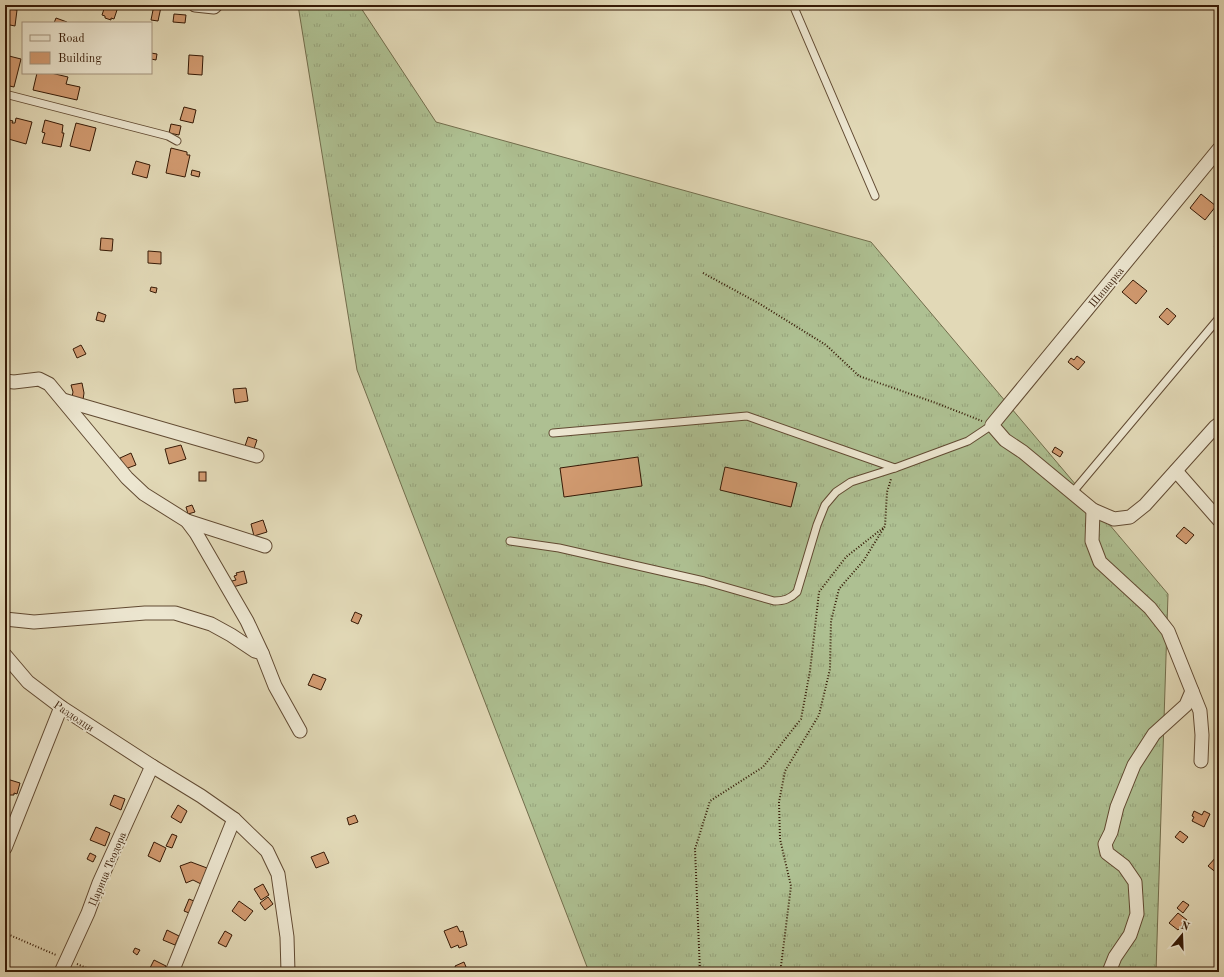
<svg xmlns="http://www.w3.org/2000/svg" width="1224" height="977" viewBox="0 0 1224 977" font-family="'Old Standard TT',serif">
<defs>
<pattern id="grass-tufts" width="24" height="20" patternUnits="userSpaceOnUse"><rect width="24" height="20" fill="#aec092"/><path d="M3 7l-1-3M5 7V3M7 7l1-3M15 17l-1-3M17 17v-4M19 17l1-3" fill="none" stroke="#96a47c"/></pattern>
</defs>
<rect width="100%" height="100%" fill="#e2d9b7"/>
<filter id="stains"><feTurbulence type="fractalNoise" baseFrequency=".005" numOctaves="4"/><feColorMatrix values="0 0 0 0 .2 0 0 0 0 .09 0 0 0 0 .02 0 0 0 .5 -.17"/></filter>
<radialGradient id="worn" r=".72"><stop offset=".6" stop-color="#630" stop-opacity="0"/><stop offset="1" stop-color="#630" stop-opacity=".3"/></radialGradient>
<path fill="url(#grass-tufts)" stroke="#726d4c" d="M298 5H359L436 122 871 242 1168 594 1156 972H589L357 370Z"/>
<g fill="#d19a70" stroke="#361a06">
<path d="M110 5H116L115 9 117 10 114 19 111 18V20L105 18V16L102 15 105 6 110 7Z"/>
<path d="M154 5 161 7 158 21 151 20Z"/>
<path d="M5 8 17 10 15 26 5 24Z"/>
<path d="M174 14 186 15 185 23 173 22Z"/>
<path d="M56 18 67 22V23H54Z"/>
<path d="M151 53 157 54 156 60 151 59Z"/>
<path d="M5 55 21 59 14 87 5 85Z"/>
<path d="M189 55 203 56 202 75 188 74Z"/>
<path d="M37 73H51L68 77 66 84 80 87 77 100 33 90Z"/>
<path d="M184 107 196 110 193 123 180 120Z"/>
<path d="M16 118 32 122 26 144 5 138V119L13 121 12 123H15Z"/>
<path d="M45 120 63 125 62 133H64L61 147 42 143 45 133 42 132Z"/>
<path d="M76 123 96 128 90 151 70 146Z"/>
<path d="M171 124 181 126 179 135 169 133Z"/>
<path d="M171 148 187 152V155H190L185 177 166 173Z"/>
<path d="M136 161 150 165 147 178 132 174Z"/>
<path d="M192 170 200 172 199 177 191 175Z"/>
<path d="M1201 194 1216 206 1205 220 1190 208Z"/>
<path d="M101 238 113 239 112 251 100 250Z"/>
<path d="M1219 241V251L1214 247Z"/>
<path d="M148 251 161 252V264L148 263Z"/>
<path d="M1133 280 1147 291 1136 304 1122 292Z"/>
<path d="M151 287 157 288 156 293 150 291Z"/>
<path d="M1167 308 1176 316 1168 325 1159 317Z"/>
<path d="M98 312 106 315 104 322 96 320Z"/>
<path d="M81 345 86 354 77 358 73 349Z"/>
<path d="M1077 356 1085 362 1078 370 1068 362 1071 358 1074 360Z"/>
<path d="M82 383 84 393 83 400 72 397 73 392 71 385Z"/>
<path d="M246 388 248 401 235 403 233 389Z"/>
<path d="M248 437 257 440 253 452 244 449Z"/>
<path d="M181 445 186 459 169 464 165 449Z"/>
<path d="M1055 447 1063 452 1060 457 1052 452Z"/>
<path d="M131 453 136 465 125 469 120 458Z"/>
<path d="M638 457 642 486 564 497 560 468Z"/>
<path d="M725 467 797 483 791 507 720 490Z"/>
<rect x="199" y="472" width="7" height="9"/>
<path d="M192 505 195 512 188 514 186 507Z"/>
<path d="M263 520 267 532 254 536 251 524Z"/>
<path d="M1184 527 1194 535 1186 544 1176 536Z"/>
<path d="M244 571 247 583 233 587 232 581 236 580 234 576 237 575 236 573Z"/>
<path d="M355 612 362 615 358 624 351 621Z"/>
<path d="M313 674 326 679 321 690 308 685Z"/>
<path d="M7 779 20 783 17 794 14 793V795H5V784Z"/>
<path d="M114 795 125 799 121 810 110 805Z"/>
<path d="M178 805 187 811 181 823 171 817Z"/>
<path d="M1194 811 1202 815 1204 811 1210 814 1204 827 1192 821 1194 817 1192 816Z"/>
<path d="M355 815 358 822 349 825 347 818Z"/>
<path d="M96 827 110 833 105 846 90 840Z"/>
<path d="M1180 831 1188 837 1183 843 1175 837Z"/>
<path d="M172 834 177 836 172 848 166 846Z"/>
<path d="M154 842 166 848 160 862 148 856Z"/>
<path d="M324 852 329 863 316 868 311 857Z"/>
<path d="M90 853 96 856 93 862 87 859Z"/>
<path d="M1217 856 1219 858V872L1218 874 1208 866Z"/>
<path d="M191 862 207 868 201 884 193 880 186 883 180 866Z"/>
<path d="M263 884 269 895 261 900 254 889Z"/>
<path d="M268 897 273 904 265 910 260 903Z"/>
<path d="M189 899 199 903 194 915 184 911Z"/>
<path d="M239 901 253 911 245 921 232 911Z"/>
<path d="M1183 901 1189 905 1183 913 1177 908Z"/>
<path d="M1178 913 1187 920 1178 930 1169 923Z"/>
<path d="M457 926 460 932 463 931 467 945 459 948 458 945 451 948 444 931Z"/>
<path d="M167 930 179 936 175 945 163 940Z"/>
<path d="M225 931 232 935 226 947 218 943Z"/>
<path d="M135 948 140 950 137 955 133 952Z"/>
<path d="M154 960 166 966 162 972H153L149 970Z"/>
<path d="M464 962 468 972H457L455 966Z"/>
</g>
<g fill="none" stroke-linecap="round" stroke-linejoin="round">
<defs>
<g id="lane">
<path d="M793 5 875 196"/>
<path d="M5 94 168 136 177 141"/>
<path d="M553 433 747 416 895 468"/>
<path d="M1072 493 1219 318"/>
<path d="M510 541 559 548 704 581 774 601C784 601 790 599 797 592L817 525 825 505 836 492 851 482 895 468 968 441 992 425"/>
</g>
<g id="street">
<path d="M195 5 214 7 216 5"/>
<path d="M1219 149 992 425 1005 440 1023 452 1093 510 1114 519 1130 517 1145 505 1215 427 1219 424"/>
<path d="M5 381 14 382 39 379 49 384 127 478 144 494 187 521 196 533 247 621 262 653"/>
<path d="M63 400 257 456"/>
<path d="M1176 471 1219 520"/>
<path d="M1093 510 1092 541 1100 562 1150 608 1168 631 1200 711 1202 735 1201 761"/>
<path d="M187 521 265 546"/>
<path d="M5 619 34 622 145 613H175L211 624 231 635 255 651 262 653 275 686 300 731"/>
<path d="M5 655 28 682 61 707 152 766 201 796 234 819 267 851 278 874 287 937 288 972"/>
<path d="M5 848 61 707"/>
<path d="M61 972 88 913 99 883 152 766"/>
<path d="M172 972 234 819"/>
<path d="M1109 972 1115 957 1130 935 1137 914 1135 882 1124 866 1107 853 1105 844 1111 832 1117 807 1134 765 1154 734 1186 705 1192 691"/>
</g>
</defs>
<use href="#lane" stroke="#614a32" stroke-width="9"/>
<use href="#street" stroke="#614a32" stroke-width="15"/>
<g stroke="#361a06" stroke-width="2" stroke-dasharray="1 2" stroke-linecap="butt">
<path d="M703 273 760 304 826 345 859 376 936 403 982 421"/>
<path d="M5 933 56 955"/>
<path d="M77 964 96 972"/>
<path d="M700 972 695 849 710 801 763 767 801 719 810 671 819 592 846 557 883 528"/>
<path d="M782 972 781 966 791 886 780 839 779 802 785 771 819 715 830 669 831 621 839 589 864 560 885 526 887 492 891 479"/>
</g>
<use href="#lane" stroke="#ece6d0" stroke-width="7"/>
<use href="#street" stroke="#ece6d0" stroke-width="13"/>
</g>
<g text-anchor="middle" stroke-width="3.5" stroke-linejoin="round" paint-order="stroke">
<g font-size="11" fill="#361a06" stroke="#ece6d0">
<text transform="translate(1106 287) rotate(-51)" y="4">Шишарка</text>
<text transform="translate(74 716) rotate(34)" y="4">Раздолци</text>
<text transform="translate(107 869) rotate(-67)" y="4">Царица Теодора</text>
</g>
</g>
<rect width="1224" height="977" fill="none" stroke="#e2d9b7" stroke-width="20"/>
<rect x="6" y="6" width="1212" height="965" fill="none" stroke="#361a06" stroke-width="2"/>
<rect x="10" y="10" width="1204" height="957" fill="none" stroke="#361a06"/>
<rect x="22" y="22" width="130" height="52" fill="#ece6d0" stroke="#a3947f"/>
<rect x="30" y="35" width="20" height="6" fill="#ece6d0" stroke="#a3947f"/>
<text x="58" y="42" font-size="12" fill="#361a06">Road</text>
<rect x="30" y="52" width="20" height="12" fill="#d19a70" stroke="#a3947f"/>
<text x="58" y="62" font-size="12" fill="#361a06">Building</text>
<g transform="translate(1182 935) rotate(19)" stroke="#ece6d0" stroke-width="3" paint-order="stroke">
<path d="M0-3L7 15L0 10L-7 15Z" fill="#361a06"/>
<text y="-6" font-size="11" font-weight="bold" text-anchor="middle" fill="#361a06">N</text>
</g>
<rect width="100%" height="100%" filter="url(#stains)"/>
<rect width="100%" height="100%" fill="url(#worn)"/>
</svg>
